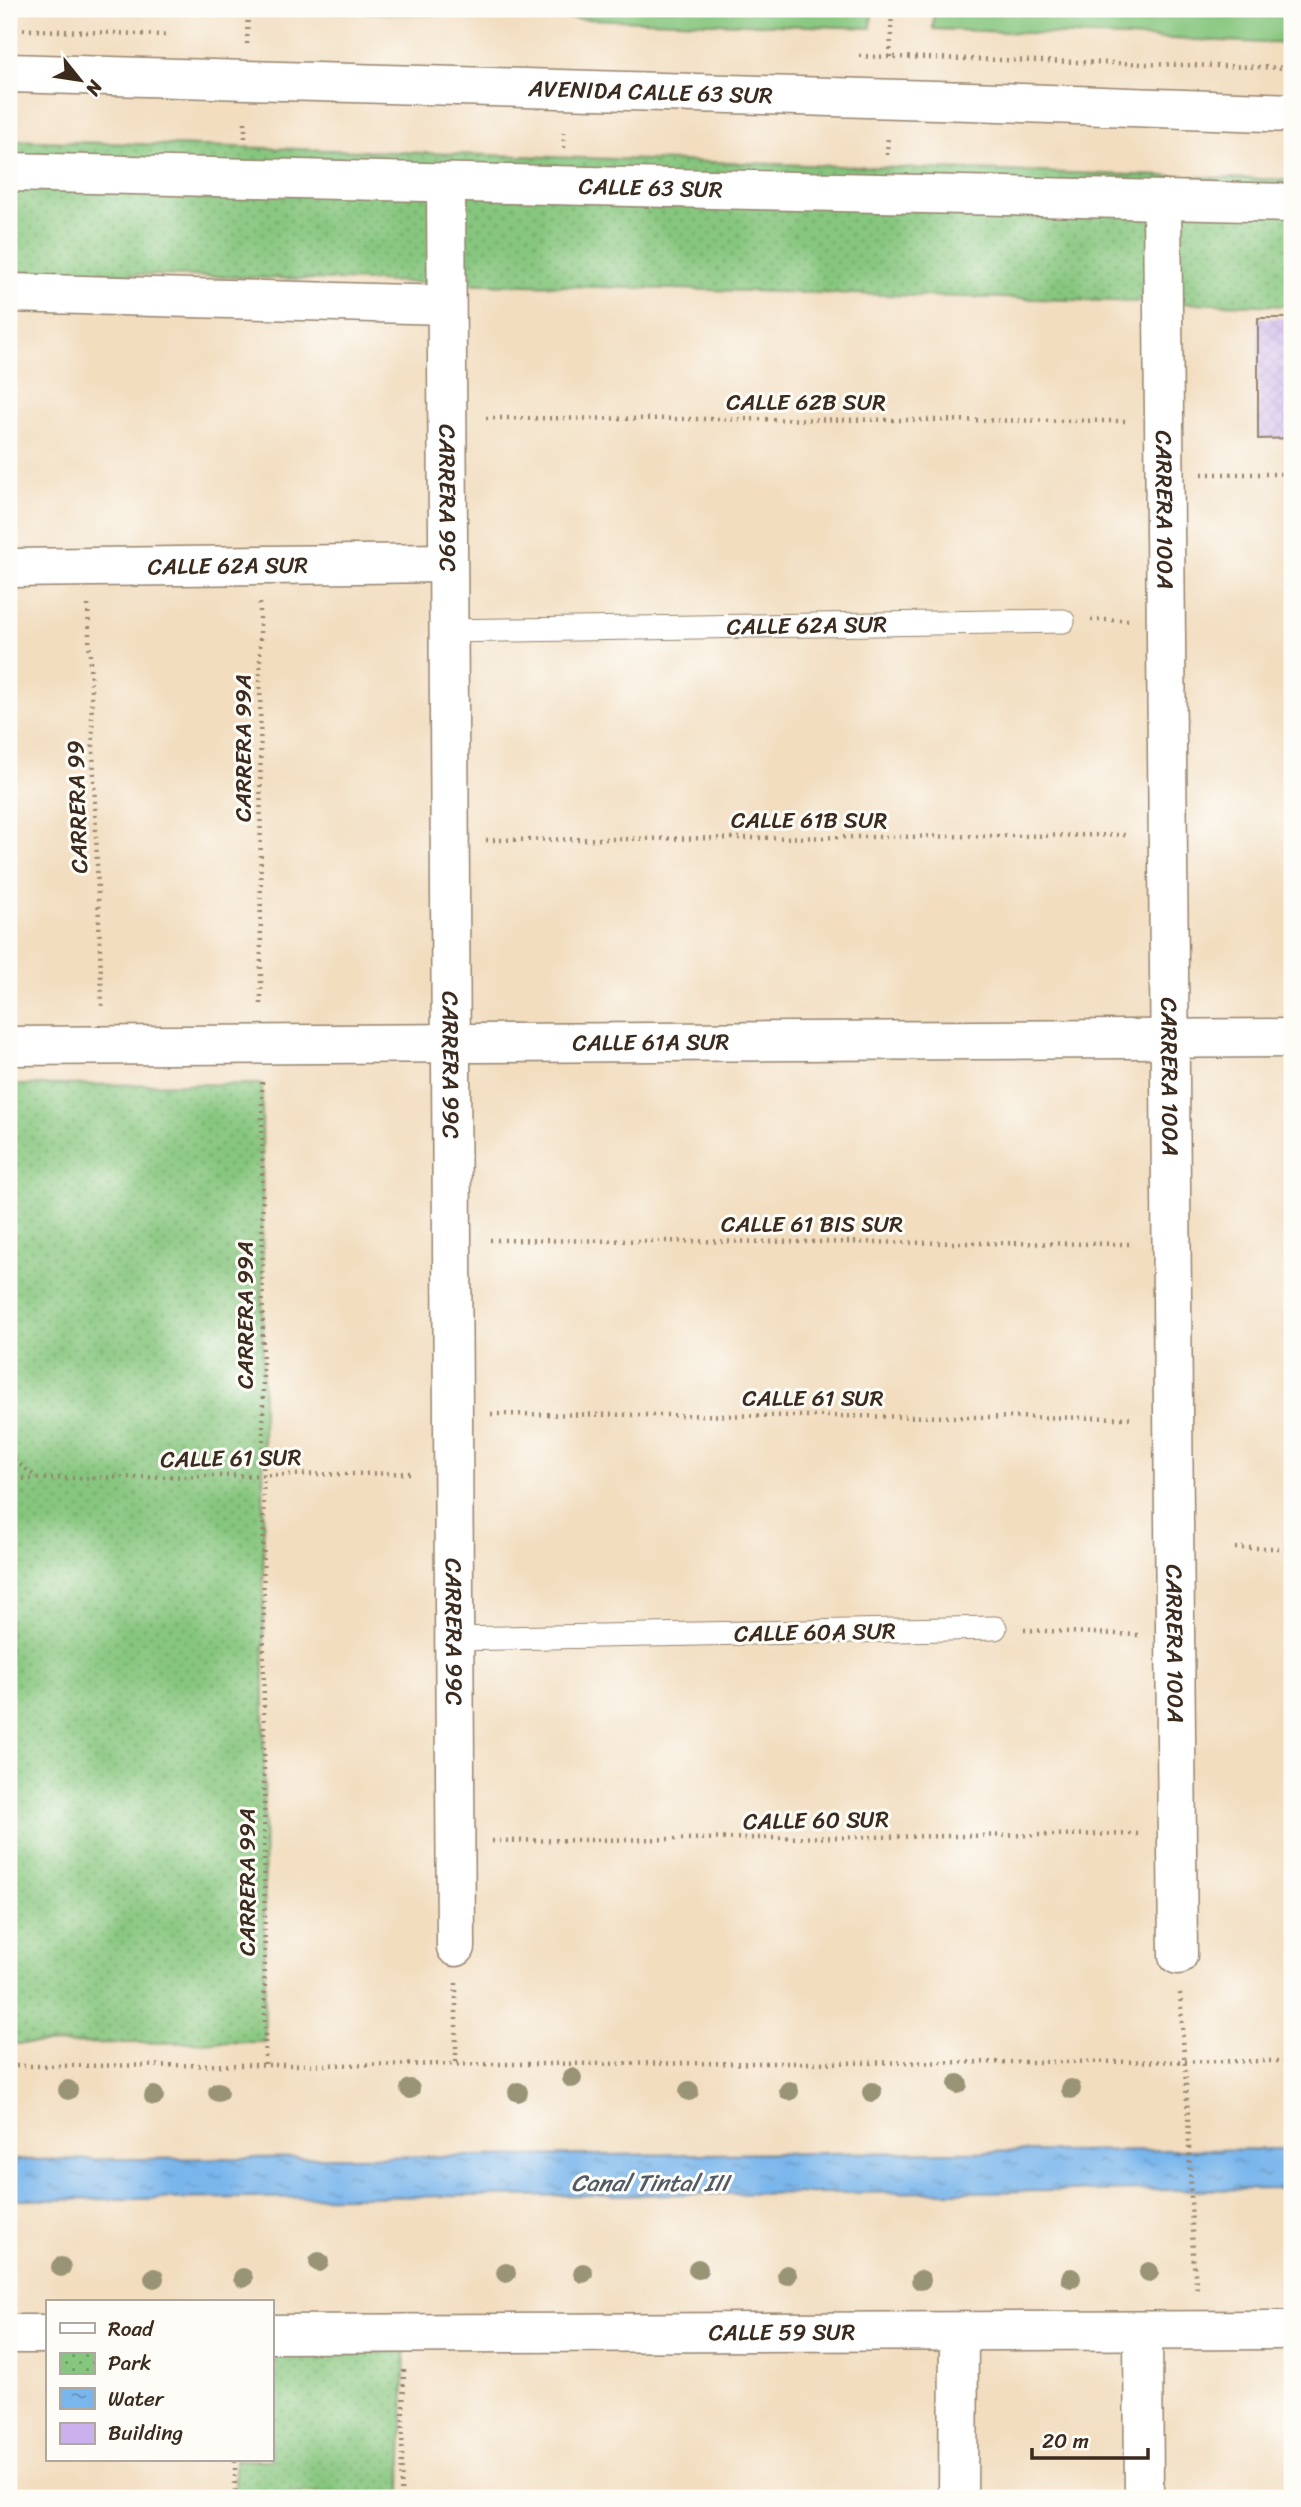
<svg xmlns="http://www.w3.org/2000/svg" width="1301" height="2507" viewBox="0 0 1301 2507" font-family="Sriracha,sans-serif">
<defs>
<pattern id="park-dots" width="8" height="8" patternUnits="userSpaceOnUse" patternTransform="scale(1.75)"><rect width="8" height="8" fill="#86c67e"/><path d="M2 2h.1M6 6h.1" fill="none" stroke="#6fa167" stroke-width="1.8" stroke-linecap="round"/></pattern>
<pattern id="water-ripples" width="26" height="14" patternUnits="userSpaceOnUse" patternTransform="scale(1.75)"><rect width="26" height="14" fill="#79b6ec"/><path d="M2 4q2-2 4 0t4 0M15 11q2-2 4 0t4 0" fill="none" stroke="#6494bf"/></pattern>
<pattern id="building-cross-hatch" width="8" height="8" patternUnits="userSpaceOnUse" patternTransform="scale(1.75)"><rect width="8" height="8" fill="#cab1ee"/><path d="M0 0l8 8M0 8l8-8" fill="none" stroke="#ae98cc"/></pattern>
</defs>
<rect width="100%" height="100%" fill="#fdfcf7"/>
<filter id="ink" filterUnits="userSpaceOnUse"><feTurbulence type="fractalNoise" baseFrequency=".0143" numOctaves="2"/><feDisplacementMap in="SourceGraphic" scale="14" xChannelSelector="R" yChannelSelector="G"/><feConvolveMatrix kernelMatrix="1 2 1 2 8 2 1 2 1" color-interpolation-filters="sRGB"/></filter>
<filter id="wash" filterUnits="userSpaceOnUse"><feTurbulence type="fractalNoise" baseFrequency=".00686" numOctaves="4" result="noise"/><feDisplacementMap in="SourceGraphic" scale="28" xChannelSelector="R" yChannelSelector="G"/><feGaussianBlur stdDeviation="1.57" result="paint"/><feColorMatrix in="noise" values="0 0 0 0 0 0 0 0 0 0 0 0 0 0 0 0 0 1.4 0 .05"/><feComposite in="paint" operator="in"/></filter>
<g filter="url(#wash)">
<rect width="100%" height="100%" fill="#f2ddbf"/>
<g fill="#86c67e" stroke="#60784e" stroke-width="2">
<path d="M250 9H872L871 28Z"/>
<path d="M934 9H1292V44L933 29Z"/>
</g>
<g fill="url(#park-dots)" stroke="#60784e" stroke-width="2">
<path d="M9 140 1292 180V306L9 271Z"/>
<path d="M262 1084 265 2042 9 2044V1085Z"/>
<path d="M271 2351 405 2352 401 2494 235 2493V2460H271Z"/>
</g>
<path fill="url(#water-ripples)" stroke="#5a7085" stroke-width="2" d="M1292 2149V2189L9 2200V2160Z"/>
<g id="blocks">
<path fill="url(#building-cross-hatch)" d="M1258 318H1292V438L1258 439Z"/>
</g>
</g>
<g filter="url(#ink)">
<use href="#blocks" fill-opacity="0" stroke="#96846e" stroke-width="2"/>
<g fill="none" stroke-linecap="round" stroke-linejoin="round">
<defs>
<g id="service">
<path id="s1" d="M448 631 1063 621"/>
<path d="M454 1639 995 1628"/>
</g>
<g id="minor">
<path id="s2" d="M9 172 1292 203"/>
<path id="s3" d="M446 183 456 1947"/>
<path id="s4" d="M1162 200 1178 1955"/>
<path d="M9 293 446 305"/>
<path id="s5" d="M9 568 447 563"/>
<path id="s6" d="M9 1046 1292 1038"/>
<path d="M1143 2331 1144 2498"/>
<path d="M9 2334H47"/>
<path id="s7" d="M271 2334 1292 2330"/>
<path d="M958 2498 959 2333"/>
</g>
<g id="secondary">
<path id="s8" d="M9 73 970 101 1292 113"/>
</g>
</defs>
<use href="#service" stroke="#96846e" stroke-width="25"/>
<use href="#minor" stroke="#96846e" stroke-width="41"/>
<use href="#secondary" stroke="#96846e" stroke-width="41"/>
<g stroke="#96846e" stroke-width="4.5" stroke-dasharray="2 5" stroke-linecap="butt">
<path d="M9 29 165 35"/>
<path d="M247 44 248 9"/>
<path d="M859 56 1292 68"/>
<path d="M890 57 892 9"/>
<path d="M245 138V119"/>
<path d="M564 148V129"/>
<path d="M887 155 888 136"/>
<path d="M486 418 1125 421"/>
<path d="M1202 474H1292"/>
<path d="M260 603 261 1007"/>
<path d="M88 605 102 1006"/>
<path d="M1091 620H1128"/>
<path d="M486 840 1129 835"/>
<path d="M262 1082 265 2065"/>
<path d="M490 1240 1132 1244"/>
<path d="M491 1414 1133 1418"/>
<path d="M9 1456 38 1478"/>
<path d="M9 1479 414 1473"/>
<path d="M1235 1548H1292"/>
<path d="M1024 1630 1138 1635"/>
<path d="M492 1841 1138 1834"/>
<path d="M456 1983V2064"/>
<path d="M1180 1993 1188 2115 1193 2256 1197 2291"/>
<path d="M9 2066 1292 2061"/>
<path d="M235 2498V2460"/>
<path d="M401 2498 404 2370"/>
</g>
<use href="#service" stroke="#fff" stroke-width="23"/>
<use href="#minor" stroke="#fff" stroke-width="38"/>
<use href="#secondary" stroke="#fff" stroke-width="38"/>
</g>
<g fill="#9a9476">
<circle cx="572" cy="2078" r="10"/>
<circle cx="958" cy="2084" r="10"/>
<circle cx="410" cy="2089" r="10"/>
<circle cx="1071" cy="2089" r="10"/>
<circle cx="68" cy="2090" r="10"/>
<circle cx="689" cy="2091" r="10"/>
<circle cx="789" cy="2091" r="10"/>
<circle cx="218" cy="2092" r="10"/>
<circle cx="518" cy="2092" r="10"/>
<circle cx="872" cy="2092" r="10"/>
<circle cx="154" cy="2096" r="10"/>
<circle cx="319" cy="2262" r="10"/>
<circle cx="61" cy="2267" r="10"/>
<circle cx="698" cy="2269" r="10"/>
<circle cx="1149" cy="2272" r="10"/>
<circle cx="506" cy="2273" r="10"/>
<circle cx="583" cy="2273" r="10"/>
<circle cx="787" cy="2275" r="10"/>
<circle cx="154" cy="2278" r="10"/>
<circle cx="243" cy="2278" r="10"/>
<circle cx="1071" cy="2278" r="10"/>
<circle cx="921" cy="2280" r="10"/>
</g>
</g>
<g text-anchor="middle" stroke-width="6" stroke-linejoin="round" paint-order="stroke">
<g font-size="23" fill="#3b2a1e" stroke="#fdfcf7">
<text dy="8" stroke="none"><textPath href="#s8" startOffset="642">AVENIDA CALLE 63 SUR</textPath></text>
<text dy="8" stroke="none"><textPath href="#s2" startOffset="642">CALLE 63 SUR</textPath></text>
<text x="806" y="410">CALLE 62B SUR</text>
<text dy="8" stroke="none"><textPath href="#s3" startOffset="315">CARRERA 99C</textPath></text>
<text dy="8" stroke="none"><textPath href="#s4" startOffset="310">CARRERA 100A</textPath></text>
<text dy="8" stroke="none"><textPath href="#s5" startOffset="219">CALLE 62A SUR</textPath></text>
<text dy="8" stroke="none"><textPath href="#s1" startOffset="359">CALLE 62A SUR</textPath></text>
<text transform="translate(243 748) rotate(-90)" y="8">CARRERA 99A</text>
<text transform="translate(77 807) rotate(-92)" y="8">CARRERA 99</text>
<text x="809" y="828">CALLE 61B SUR</text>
<text dy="8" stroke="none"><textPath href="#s6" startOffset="642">CALLE 61A SUR</textPath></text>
<text dy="8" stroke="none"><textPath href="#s3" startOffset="882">CARRERA 99C</textPath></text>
<text dy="8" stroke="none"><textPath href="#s4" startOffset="877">CARRERA 100A</textPath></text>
<text x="812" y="1232">CALLE 61 BIS SUR</text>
<text transform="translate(245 1315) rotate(-90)" y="8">CARRERA 99A</text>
<text x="813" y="1406">CALLE 61 SUR</text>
<text transform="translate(231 1458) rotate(-1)" y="8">CALLE 61 SUR</text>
<text dy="8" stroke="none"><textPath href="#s3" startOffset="1449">CARRERA 99C</textPath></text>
<text transform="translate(815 1632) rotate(-1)" y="8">CALLE 60A SUR</text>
<text dy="8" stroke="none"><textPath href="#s4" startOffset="1444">CARRERA 100A</textPath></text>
<text transform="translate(816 1820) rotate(-1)" y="8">CALLE 60 SUR</text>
<text transform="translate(247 1882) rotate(-90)" y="8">CARRERA 99A</text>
<text dy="8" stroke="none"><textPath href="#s7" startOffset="511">CALLE 59 SUR</textPath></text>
</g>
<g font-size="24" font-style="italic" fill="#515b66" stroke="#fdfcf7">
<text x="650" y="2191">Canal Tintal III</text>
</g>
</g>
<rect width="1301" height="2507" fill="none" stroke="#fdfcf7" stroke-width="35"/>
<rect x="46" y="2300" width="228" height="161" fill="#fdfcf7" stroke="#afa8a0" stroke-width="2"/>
<rect x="60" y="2323" width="35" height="10" fill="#ffffff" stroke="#afa8a0" stroke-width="2"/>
<text x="108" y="2336" font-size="21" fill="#3b2a1e">Road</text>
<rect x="60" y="2353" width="35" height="21" fill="url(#park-dots)" stroke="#afa8a0" stroke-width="2"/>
<text x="108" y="2370" font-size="21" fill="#3b2a1e">Park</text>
<rect x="60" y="2388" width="35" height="21" fill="url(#water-ripples)" stroke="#afa8a0" stroke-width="2"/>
<text x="108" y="2406" font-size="21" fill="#3b2a1e">Water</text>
<rect x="60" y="2423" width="35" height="21" fill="#cab1ee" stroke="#afa8a0" stroke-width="2"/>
<text x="108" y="2440" font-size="21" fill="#3b2a1e">Building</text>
<g transform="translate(80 80) rotate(120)" stroke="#fdfcf7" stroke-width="5" paint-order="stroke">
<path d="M0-5L12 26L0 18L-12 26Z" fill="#3b2a1e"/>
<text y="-10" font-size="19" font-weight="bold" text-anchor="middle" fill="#3b2a1e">N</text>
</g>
<path d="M1032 2448v10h116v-10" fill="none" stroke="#3b2a1e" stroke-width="3.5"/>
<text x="1042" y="2448" font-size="21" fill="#3b2a1e" stroke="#fdfcf7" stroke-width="5" paint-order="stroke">20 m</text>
</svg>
